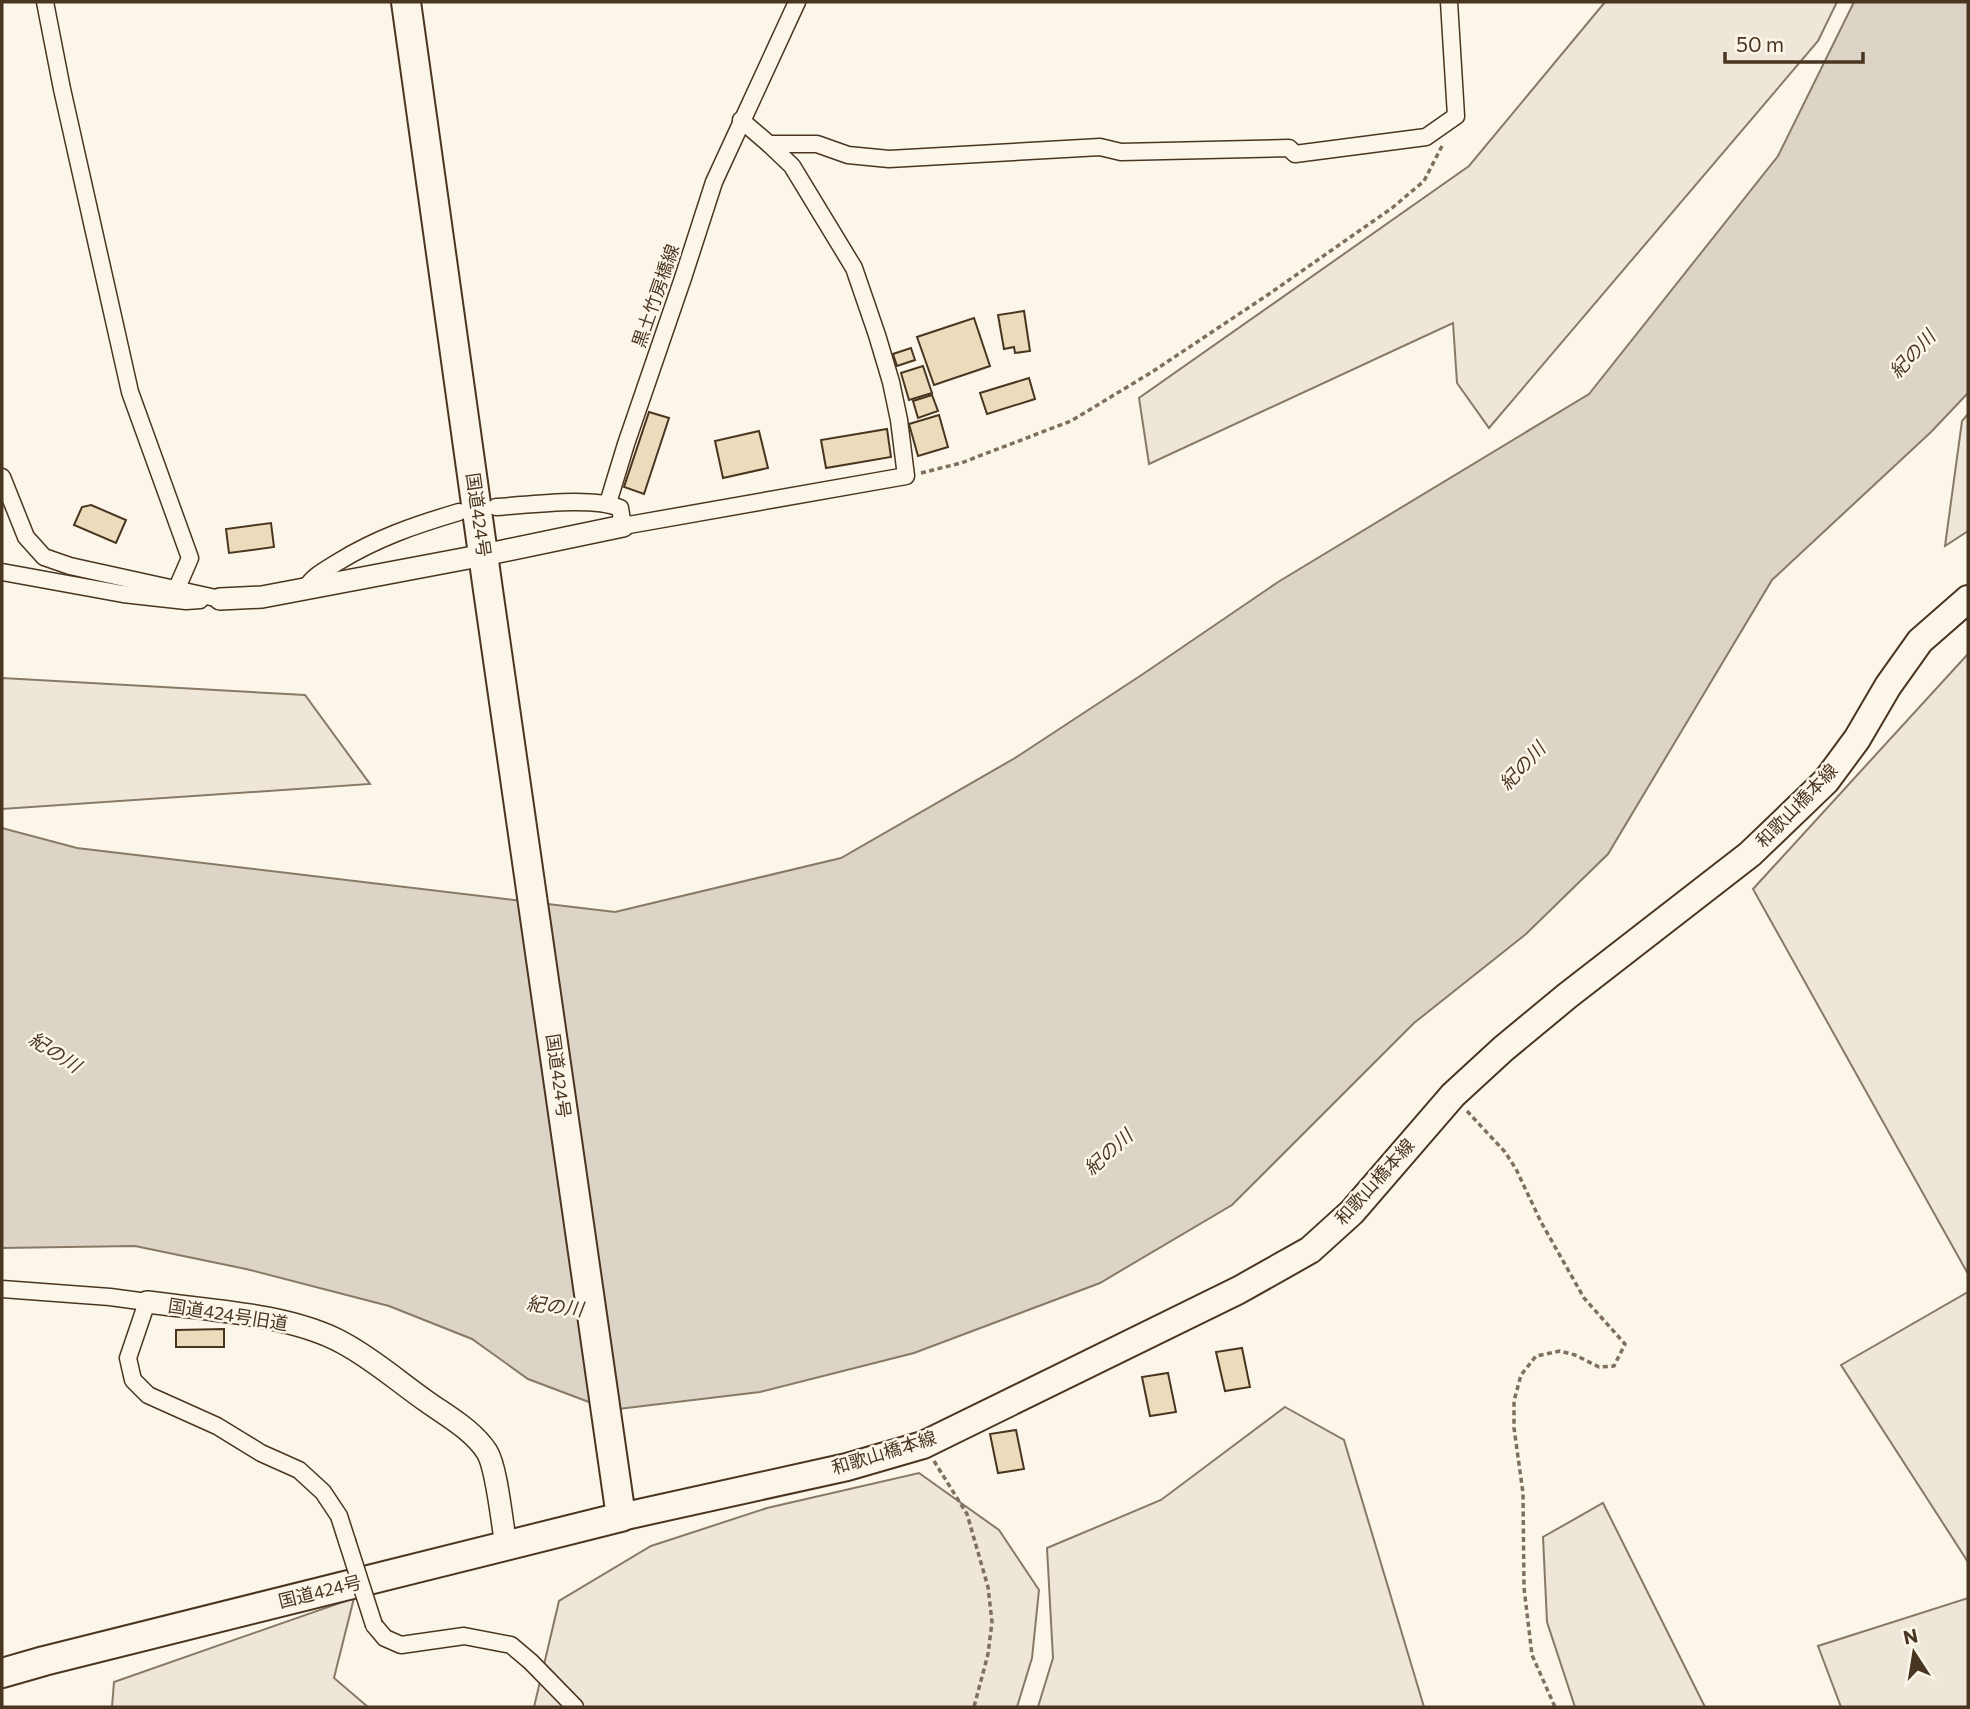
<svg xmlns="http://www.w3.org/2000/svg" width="1970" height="1709" viewBox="0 0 1970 1709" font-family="Commissioner,'Noto Sans JP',sans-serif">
<rect width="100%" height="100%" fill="#fbf6e9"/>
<g fill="#ede6d9" stroke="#887966" stroke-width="2">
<path d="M1605 2H1837L1818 41 1489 428 1457 383 1453 323 1149 464 1139 398 1469 166Z"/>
<path d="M1968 414V531L1945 546 1962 421Z"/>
<path d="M1967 655 1968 656V1274L1753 889Z"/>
<path d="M2 678 305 695 370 784 2 809Z"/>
<path d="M1968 1292V1562L1841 1365Z"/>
<path d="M1285 1407 1344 1440 1424 1707H1038L1053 1658 1047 1548 1161 1500Z"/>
<path d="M919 1473 999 1530 1039 1590 1032 1658 1017 1707H534L559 1601 651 1546 767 1508Z"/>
<path d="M1603 1503 1705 1707H1575L1547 1622 1543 1537Z"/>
<path d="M354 1598 334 1678 368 1707H112L114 1682Z"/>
<path d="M1968 1598V1707H1841L1818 1646Z"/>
</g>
<path fill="#dcd4c6" stroke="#887966" stroke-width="2" d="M1854 2H1968V393L1931 432 1772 580 1608 854 1526 934 1414 1023 1232 1205 1100 1283 914 1353 760 1392 610 1410 528 1379 472 1339 389 1306 246 1269 135 1246 2 1248V828L77 848 615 912 841 858 1015 758 1143 674 1278 582 1589 394 1778 156Z"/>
<g fill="#ecdcbc" stroke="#4a3520" stroke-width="2">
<path d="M1024 311 1030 351 1015 353 1014 347 1004 349 998 315Z"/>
<path d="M974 318 990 366 934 385 917 337Z"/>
<path d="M911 348 915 360 897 366 893 354Z"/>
<path d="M923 366 932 393 909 400 901 373Z"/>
<path d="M1029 378 1035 399 987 414 980 393Z"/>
<path d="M932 395 938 411 918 418 913 401Z"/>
<path d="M649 412 669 418 644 494 624 487Z"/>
<path d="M939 415 948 447 918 456 909 424Z"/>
<path d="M887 429 891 457 826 468 821 440Z"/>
<path d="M759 431 768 468 723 478 715 441Z"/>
<path d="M91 505 126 520 116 543 74 525 82 507Z"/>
<path d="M271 523 274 547 229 553 226 529Z"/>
<path d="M224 1329V1347H176V1330Z"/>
<path d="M1242 1348 1250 1387 1225 1391 1216 1352Z"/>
<path d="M1168 1373 1176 1412 1150 1416 1142 1377Z"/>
<path d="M1016 1430 1024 1469 998 1473 990 1434Z"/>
</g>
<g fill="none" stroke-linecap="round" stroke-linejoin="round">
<defs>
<g id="minor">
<path d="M45 2 62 89 130 392 190 558 177 588"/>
<path d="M741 120 769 144H817L848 155 889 159 1100 147 1121 152 1289 148 1295 154 1426 137 1456 116 1449 2"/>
<path d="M2 477 26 537 44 557 70 566 220 599"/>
<path d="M608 503 626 444 683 278 714 182 797 2"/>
<path d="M496 507C528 505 592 496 620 508L623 526 906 476 899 420 891 382 877 335 854 268 792 166 769 144"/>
<path d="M2 572 123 594 186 601 200 600"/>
<path d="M305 589C313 576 325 570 338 562 377 538 415 525 459 512"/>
<path d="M2 1289 110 1297 147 1302 128 1358 133 1380 148 1395 217 1426 261 1453 299 1470 323 1492 339 1516 347 1541"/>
<path d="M374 1625 385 1638 401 1645 464 1636 511 1645 531 1662 575 1707"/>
</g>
<g id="tertiary">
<path d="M220 599 262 597 484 555 623 526"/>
<path d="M147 1302C207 1310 291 1314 343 1343 373 1359 399 1382 426 1401 447 1416 473 1430 487 1452 497 1468 502 1524 506 1545"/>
</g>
<path id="primary" d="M621 1517 847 1467 923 1445 1239 1290 1310 1250 1352 1212 1453 1095 1503 1049 1567 996 1750 854 1826 781 1857 739 1888 686 1920 641 1968 599"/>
<path id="trunk" d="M2 1673 44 1661 621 1517 488 590 406 2"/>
</defs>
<use href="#minor" stroke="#4a3520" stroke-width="19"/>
<use href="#tertiary" stroke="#4a3520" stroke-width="24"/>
<use href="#primary" stroke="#4a3520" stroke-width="30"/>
<use href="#trunk" stroke="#4a3520" stroke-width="32"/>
<g stroke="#7f6f5c" stroke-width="3.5" stroke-dasharray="5 3.5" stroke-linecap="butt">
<path d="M921 473 961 463 1071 421 1152 372 1269 294 1392 208 1424 181 1442 146"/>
<path d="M1467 1111 1505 1152 1516 1169 1541 1222 1584 1298 1625 1344 1614 1366 1599 1367 1575 1355 1560 1351 1536 1356 1521 1375 1514 1401V1428L1523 1493 1524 1588 1532 1655 1555 1707"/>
<path d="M934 1461 967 1514 988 1587 992 1622 988 1654 974 1707"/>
</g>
<use href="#minor" stroke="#fbf6e9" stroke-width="16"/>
<use href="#tertiary" stroke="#fbf6e9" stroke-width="21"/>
<use href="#primary" stroke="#fbf6e9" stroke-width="26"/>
<use href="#trunk" stroke="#fbf6e9" stroke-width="28"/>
<defs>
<path id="minor-bridge" d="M347 1541 374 1625"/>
</defs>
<use href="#minor-bridge" stroke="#4a3520" stroke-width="19" stroke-linecap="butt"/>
<use href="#minor-bridge" stroke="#fbf6e9" stroke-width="16"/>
</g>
<g text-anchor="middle" stroke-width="5" stroke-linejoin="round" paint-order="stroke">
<g font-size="18" fill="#4a3520" stroke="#fbf6e9">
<text transform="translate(656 296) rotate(-71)" y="6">黒土竹房橋線</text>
<text transform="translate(478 515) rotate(82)" y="6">国道424号</text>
<text transform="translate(1797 806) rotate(-46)" y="6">和歌山橋本線</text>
<text transform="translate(558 1076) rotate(82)" y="6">国道424号</text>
<text transform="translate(1375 1182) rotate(-48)" y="6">和歌山橋本線</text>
<text transform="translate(228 1315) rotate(9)" y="6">国道424号旧道</text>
<text transform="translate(884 1453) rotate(-17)" y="6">和歌山橋本線</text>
<text transform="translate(320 1592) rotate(-14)" y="6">国道424号</text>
</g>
<g font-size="19" font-style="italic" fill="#4a3520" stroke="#fbf6e9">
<text transform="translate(1912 354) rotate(-47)" y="7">紀の川</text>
<text transform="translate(1522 766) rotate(-47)" y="7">紀の川</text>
<text transform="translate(55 1052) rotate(33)" y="7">紀の川</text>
<text transform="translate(1108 1152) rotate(-42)" y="7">紀の川</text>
<text transform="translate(555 1306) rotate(7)" y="7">紀の川</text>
</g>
</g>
<rect width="1970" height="1709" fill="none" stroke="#4a3520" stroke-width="7"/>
<g transform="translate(1914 1653) rotate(348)" stroke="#fbf6e9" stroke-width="5" paint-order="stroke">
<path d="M0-5L12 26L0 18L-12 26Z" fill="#4a3520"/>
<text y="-10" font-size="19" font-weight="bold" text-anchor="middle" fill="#4a3520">N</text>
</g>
<path d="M1725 52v10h138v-10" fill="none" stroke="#4a3520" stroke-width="3.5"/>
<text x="1736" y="52" font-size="21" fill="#4a3520" stroke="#fbf6e9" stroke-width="5" paint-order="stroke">50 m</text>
</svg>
